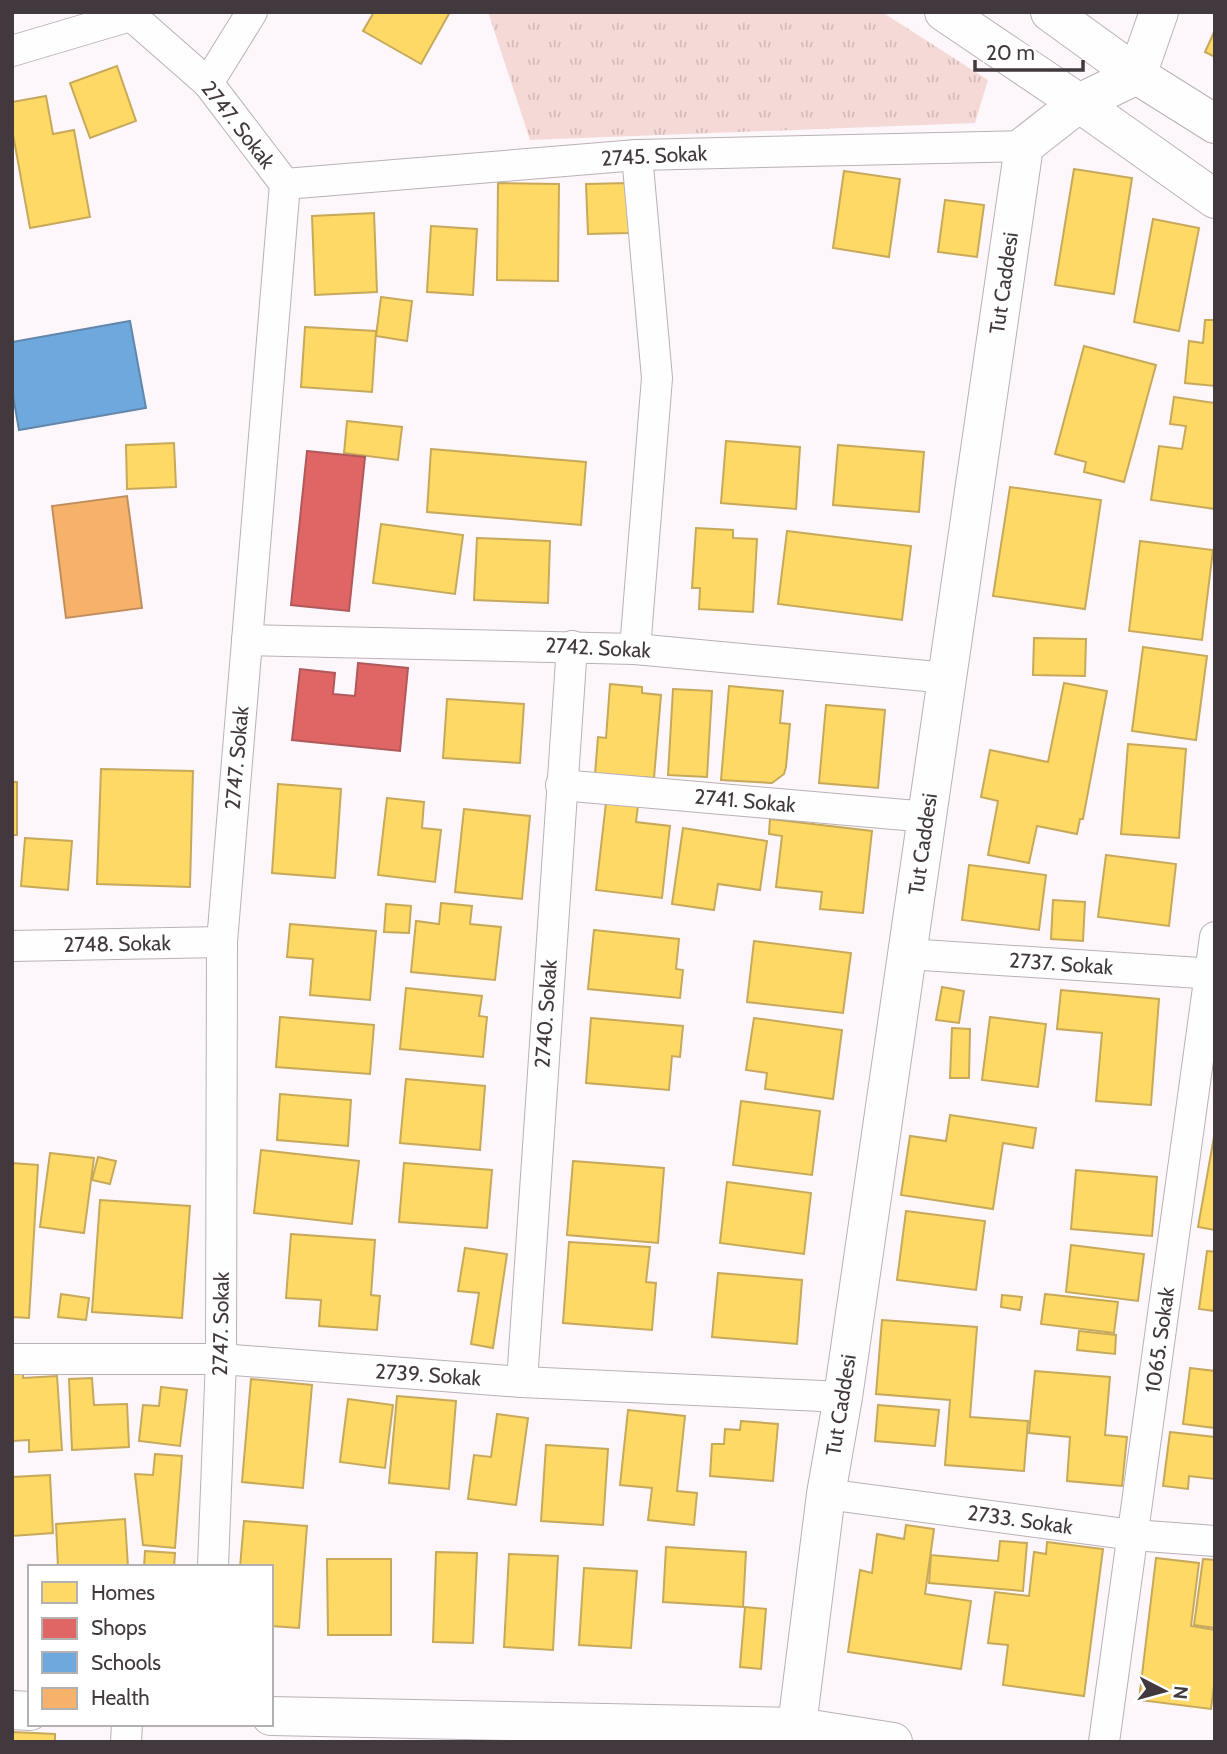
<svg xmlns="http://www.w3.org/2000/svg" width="1227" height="1754" viewBox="0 0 1227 1754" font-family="Cabin,sans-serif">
<defs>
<pattern id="park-tufts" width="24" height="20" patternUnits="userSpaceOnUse" patternTransform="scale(1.75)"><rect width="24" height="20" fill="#f4d9d7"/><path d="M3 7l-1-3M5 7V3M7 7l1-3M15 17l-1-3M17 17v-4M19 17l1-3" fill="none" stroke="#d2bbba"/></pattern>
</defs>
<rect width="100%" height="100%" fill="#fdf7fb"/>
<path fill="url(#park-tufts)" d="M488 12H882L988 80 975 123 530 140Z"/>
<g fill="#ffd966" stroke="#c6a95a" stroke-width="2">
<path d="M374 12H450L421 64 363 31Z"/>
<path d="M1215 30V57L1205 52Z"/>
<path d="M117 66 136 121 90 138 70 83Z"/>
<path d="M46 96 53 134 74 130 90 217 30 228 12 129V102Z"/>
<path d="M1074 169 1132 178 1114 294 1055 285Z"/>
<path d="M844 171 900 179 889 257 833 248Z"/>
<path d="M498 183 559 184 558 281 497 280Z"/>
<path d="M628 183 630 233 588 234 586 184Z"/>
<path d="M945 200 984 205 977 257 938 252Z"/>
<path d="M374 213 377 292 315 295 312 216Z"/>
<path d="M1153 219 1199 228 1179 331 1134 322Z"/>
<path d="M431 226 477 229 473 295 427 292Z"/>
<path d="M381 297 412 301 407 341 376 336Z"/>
<path d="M1205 320H1215V386L1185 383 1189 341 1203 343Z"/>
<path d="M305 327 376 331 372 392 301 387Z"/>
<path d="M1084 346 1156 365 1124 482 1084 472 1086 462 1055 454Z"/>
<path d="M1174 397 1215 403V509L1151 500 1159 446 1182 449 1186 426 1170 424Z"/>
<path d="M347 421 402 427 398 460 344 453Z"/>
<path d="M726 441 800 447 796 509 721 503Z"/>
<path d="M174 443 176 487 127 489 126 445Z"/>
<path d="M838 445 924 452 919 512 833 505Z"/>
<path d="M431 449 586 462 581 525 427 512Z"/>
<path d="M1010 487 1101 500 1085 609 993 596Z"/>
<path d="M381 524 463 535 455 594 373 583Z"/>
<path d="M696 528 733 530V538L757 539 753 612 699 609 700 588H692Z"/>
<path d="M787 531 911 546 902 620 778 604Z"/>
<path d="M477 538 550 541 548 603 474 600Z"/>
<path d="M1140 541 1213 550 1202 640 1129 631Z"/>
<path d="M1034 638 1086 639 1085 676 1033 675Z"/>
<path d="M1143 647 1207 656 1196 740 1132 731Z"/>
<path d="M1064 683 1107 691 1083 819H1080L1077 834 1037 826 1029 863 988 855 998 801 981 797 990 750 1048 762Z"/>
<path d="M610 684 642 687V693L661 695 654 778 595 774 598 737 606 738Z"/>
<path d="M729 686 783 691 780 723 790 724 786 767 784 774 772 783 721 780Z"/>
<path d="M673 689 712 691 707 777 668 775Z"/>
<path d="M447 699 524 704 520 763 443 758Z"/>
<path d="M826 705 885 710 878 788 819 783Z"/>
<path d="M1128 744 1186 749 1179 838 1121 834Z"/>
<path d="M101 769 193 771 190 887 97 884Z"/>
<rect x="12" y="782" width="5" height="53"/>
<path d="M278 784 341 789 335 878 272 873Z"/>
<path d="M607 794 639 798 636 822 670 826 662 898 596 890Z"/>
<path d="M387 798 424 802 422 828 441 830 435 882 378 875Z"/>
<path d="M464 809 530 816 522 899 455 892Z"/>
<path d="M770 819 872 831 863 913 820 909 822 892 776 887 782 836 769 834Z"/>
<path d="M683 828 767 841 760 890 718 884 714 910 672 904Z"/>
<path d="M25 838 72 841 68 890 21 886Z"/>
<path d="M1106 855 1176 864 1169 926 1098 917Z"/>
<path d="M969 865 1046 875 1039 930 962 920Z"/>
<path d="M1053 900 1085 902 1083 941 1051 939Z"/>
<path d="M441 903 472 906 470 924 501 927 495 980 411 972 416 921 439 924Z"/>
<path d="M386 904 411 906 409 933 384 932Z"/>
<path d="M290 924 376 931 370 1000 310 995 313 959 287 957Z"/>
<path d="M594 930 679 939 676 969 683 970 680 998 588 989Z"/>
<path d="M754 941 851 953 843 1013 747 1002Z"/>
<path d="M942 987 964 991 959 1023 936 1020Z"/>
<path d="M406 988 482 996 479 1016 487 1017 483 1057 400 1049Z"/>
<path d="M1061 990 1159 999 1151 1105 1096 1101 1102 1033 1057 1029Z"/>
<path d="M280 1017 374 1025 370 1074 276 1067Z"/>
<path d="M990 1017 1046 1024 1038 1087 982 1080Z"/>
<path d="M591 1018 683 1026 680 1057 672 1056 669 1090 586 1083Z"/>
<path d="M754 1018 842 1030 833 1099 765 1089 767 1073 746 1070Z"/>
<path d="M952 1028 970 1029 969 1078H950Z"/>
<path d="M406 1079 485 1086 480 1150 400 1143Z"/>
<path d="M280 1094 351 1100 348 1146 277 1140Z"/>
<path d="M741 1101 820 1111 812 1175 733 1165Z"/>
<path d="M950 1115 1036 1128 1033 1148 1003 1143 993 1209 901 1195 910 1136 946 1141Z"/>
<path d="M1215 1131V1230L1198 1227Z"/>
<path d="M261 1150 359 1161 352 1224 254 1213Z"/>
<path d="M50 1153 94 1158 84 1233 40 1227Z"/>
<path d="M98 1157 116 1161 110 1184 92 1180Z"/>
<path d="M573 1161 664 1168 658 1243 567 1235Z"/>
<path d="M12 1163 38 1165 29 1318 12 1317Z"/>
<path d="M404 1163 492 1170 487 1228 399 1222Z"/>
<path d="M1076 1170 1157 1177 1152 1236 1071 1229Z"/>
<path d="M727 1182 811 1193 804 1254 720 1243Z"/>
<path d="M100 1200 190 1206 182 1318 92 1312Z"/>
<path d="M906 1211 985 1221 976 1290 897 1280Z"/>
<path d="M291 1234 375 1240 371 1295 380 1296 377 1330 319 1326 321 1300 286 1298Z"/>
<path d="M569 1242 650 1247 646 1282 656 1283 652 1330 563 1323Z"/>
<path d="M1071 1245 1144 1254 1138 1301 1066 1292Z"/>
<path d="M465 1248 507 1254 493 1348 471 1344 479 1293 458 1291Z"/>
<path d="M1207 1251 1215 1252V1311L1199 1309Z"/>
<path d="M718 1273 802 1280 797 1344 712 1337Z"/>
<path d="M61 1294 89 1298 86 1320 58 1317Z"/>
<path d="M1045 1294 1118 1302 1114 1333 1041 1324Z"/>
<path d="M1002 1295 1022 1297 1020 1310 1001 1307Z"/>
<path d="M882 1320 977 1327 970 1417 1028 1421 1024 1471 945 1465 950 1400 876 1394Z"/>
<path d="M1079 1331 1116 1335 1115 1354 1077 1350Z"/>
<path d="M23 1367V1378L57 1376 62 1450 29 1452V1440L12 1441V1368Z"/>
<path d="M1190 1368 1215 1371V1428L1183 1424Z"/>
<path d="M1035 1371 1110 1377 1105 1435 1127 1437 1122 1486 1067 1481 1070 1437 1029 1433Z"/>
<path d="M92 1378 94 1405 127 1404 129 1447 72 1450 69 1379Z"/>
<path d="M251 1379 312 1385 303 1488 242 1482Z"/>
<path d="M161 1387 187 1390 180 1446 139 1441 143 1405 159 1406Z"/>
<path d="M397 1396 456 1401 449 1489 389 1483Z"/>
<path d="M348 1399 393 1405 385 1468 340 1462Z"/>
<path d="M878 1405 939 1410 935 1446 875 1441Z"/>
<path d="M628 1410 685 1416 677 1491 697 1493 694 1525 648 1520 652 1488 620 1485Z"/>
<path d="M497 1414 528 1418 516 1505 468 1499 474 1455 491 1457Z"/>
<path d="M741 1421 778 1424 773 1481 710 1476 712 1444H724L725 1429 740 1430Z"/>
<path d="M1170 1432 1215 1437V1479L1189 1476 1188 1489 1163 1486Z"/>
<path d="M546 1445 608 1449 603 1525 541 1521Z"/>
<path d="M155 1454 182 1456 175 1548 143 1545 135 1474 153 1475Z"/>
<path d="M50 1475 53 1533 12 1536V1477Z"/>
<path d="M125 1519 128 1567H58L56 1524Z"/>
<path d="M244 1521 307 1526 299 1628 271 1626V1567H240Z"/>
<path d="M906 1525 934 1529 925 1594 971 1601 961 1669 848 1652 860 1570 872 1573 877 1534 904 1539Z"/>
<path d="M1000 1541 1027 1543 1023 1591 929 1583 931 1555 998 1561Z"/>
<path d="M1047 1542 1103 1549 1084 1696 1003 1685 1008 1645 988 1643 995 1592 1029 1596 1034 1552 1046 1554Z"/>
<path d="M666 1547 746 1552 743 1607 663 1602Z"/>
<path d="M145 1551 175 1553 174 1567H144Z"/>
<path d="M436 1552 477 1553 473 1643 433 1642Z"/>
<path d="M509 1554 558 1556 553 1650 504 1647Z"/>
<path d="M1156 1558 1199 1563 1191 1626 1215 1630V1678L1211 1709 1139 1700Z"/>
<path d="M327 1559H391V1635H328Z"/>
<path d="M1203 1559 1215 1560V1628L1194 1625Z"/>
<path d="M584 1568 637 1571 631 1648 579 1645Z"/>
<path d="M745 1607 766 1609 761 1669 740 1667Z"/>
<path d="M12 1732 55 1734V1742H12Z"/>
</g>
<g fill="#e06666" stroke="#b1585a" stroke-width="2">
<path d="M307 451 365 457 349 611 291 605Z"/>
<path d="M358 663 408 668 400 751 292 740 300 669 335 673 333 694 355 696Z"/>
</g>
<path fill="#6fa8dc" stroke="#6287ad" stroke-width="2" d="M130 321 146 408 19 430 12 390V342Z"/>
<path fill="#f6b26b" stroke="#c08e5e" stroke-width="2" d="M127 496 142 608 66 618 52 506Z"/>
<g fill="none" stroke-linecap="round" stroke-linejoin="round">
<defs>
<g id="minor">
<path d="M127 12 208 83 285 184 222 942 221 1359 213 1567"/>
<path d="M12 51 130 16"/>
<path d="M208 83 252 12"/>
<path d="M285 184 637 155 1024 146"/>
<path d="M247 640 635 649 948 678"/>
<path d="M635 649 657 378 637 155"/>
<path d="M561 785 928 817"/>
<path d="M12 946 222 942"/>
<path d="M907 954 1215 974"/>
<path d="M12 1359H221L522 1382 843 1397"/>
<path d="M522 1382 572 646"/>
<path d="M826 1494 1133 1535 1215 1541"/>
<path d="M126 1742 127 1724"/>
<path d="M1104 1742 1215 937"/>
</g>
<g id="tertiary">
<path d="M12 1710 30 1711"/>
<path d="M271 1716 798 1727 893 1742"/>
<path d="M795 1742 826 1494 843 1397 1024 146 1079 103 1137 75 1159 12"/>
</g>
<g id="secondary">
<path d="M944 12 1079 103 1215 199"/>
<path d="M1050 12 1137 75 1215 124"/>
</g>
</defs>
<use href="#minor" stroke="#b8b1b6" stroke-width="32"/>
<use href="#tertiary" stroke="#b8b1b6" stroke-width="40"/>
<use href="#secondary" stroke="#b8b1b6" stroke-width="40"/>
<use href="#minor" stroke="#fffefe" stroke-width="30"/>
<use href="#tertiary" stroke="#fffefe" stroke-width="38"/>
<use href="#secondary" stroke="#fffefe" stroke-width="38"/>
</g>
<g text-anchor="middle" stroke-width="7" stroke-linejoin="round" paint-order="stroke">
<g font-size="21" fill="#42393f" stroke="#fff">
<text transform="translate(238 125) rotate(52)" y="7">2747. Sokak</text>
<text transform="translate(654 156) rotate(-3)" y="7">2745. Sokak</text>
<text transform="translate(1004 283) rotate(-82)" y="7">Tut Caddesi</text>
<text transform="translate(598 648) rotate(3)" y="7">2742. Sokak</text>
<text transform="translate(237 758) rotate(-85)" y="7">2747. Sokak</text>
<text transform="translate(745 801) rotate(5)" y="7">2741. Sokak</text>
<text transform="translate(923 844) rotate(-82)" y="7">Tut Caddesi</text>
<text transform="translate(117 944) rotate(-1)" y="7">2748. Sokak</text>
<text transform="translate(1061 964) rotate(4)" y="7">2737. Sokak</text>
<text transform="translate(546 1014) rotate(-86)" y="7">2740. Sokak</text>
<text transform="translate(221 1324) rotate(-89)" y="7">2747. Sokak</text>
<text transform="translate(1160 1340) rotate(-82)" y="7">1065. Sokak</text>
<text transform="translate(428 1375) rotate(4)" y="7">2739. Sokak</text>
<text transform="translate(841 1405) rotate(-81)" y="7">Tut Caddesi</text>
<text transform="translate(1020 1520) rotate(8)" y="7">2733. Sokak</text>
</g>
</g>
<rect width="1227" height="1754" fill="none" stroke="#42393f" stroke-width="28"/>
<rect x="28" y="1565" width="245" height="161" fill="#ffffff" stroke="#b3b0b2" stroke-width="2"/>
<rect x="42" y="1582" width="35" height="21" fill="#ffd966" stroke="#b3b0b2" stroke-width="2"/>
<text x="91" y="1600" font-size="21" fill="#42393f">Homes</text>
<rect x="42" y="1618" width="35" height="21" fill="#e06666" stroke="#b3b0b2" stroke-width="2"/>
<text x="91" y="1635" font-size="21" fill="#42393f">Shops</text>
<rect x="42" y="1652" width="35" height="21" fill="#6fa8dc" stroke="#b3b0b2" stroke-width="2"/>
<text x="91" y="1670" font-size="21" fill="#42393f">Schools</text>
<rect x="42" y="1688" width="35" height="21" fill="#f6b26b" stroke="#b3b0b2" stroke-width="2"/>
<text x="91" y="1705" font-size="21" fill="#42393f">Health</text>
<g transform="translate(1164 1691) rotate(96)" stroke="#ffffff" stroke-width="5" paint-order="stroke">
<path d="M0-5L12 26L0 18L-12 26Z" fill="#42393f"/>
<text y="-10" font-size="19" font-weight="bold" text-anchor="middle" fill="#42393f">N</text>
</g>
<path d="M975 60v10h108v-10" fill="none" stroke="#42393f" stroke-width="3.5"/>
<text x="986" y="60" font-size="21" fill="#42393f" stroke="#ffffff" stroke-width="5" paint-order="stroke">20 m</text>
</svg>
